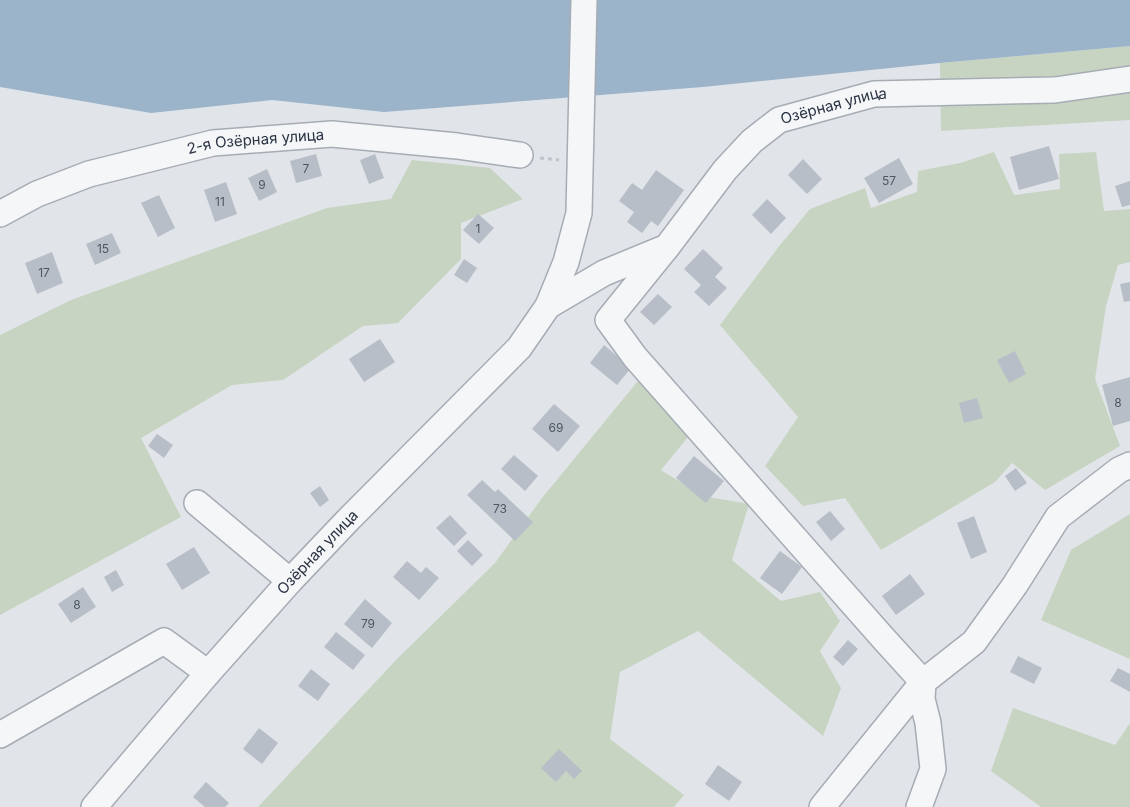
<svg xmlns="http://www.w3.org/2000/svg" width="1130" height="807" viewBox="0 0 1130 807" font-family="Inter,sans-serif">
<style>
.green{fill:#c7d4c2}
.water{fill:#9cb4ca}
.building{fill:#b8bec7}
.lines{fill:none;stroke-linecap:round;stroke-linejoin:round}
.minor-casing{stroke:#a6acb4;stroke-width:28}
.path{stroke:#bfc3c9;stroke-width:3;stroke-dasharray:4 4;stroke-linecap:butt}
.minor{stroke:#f4f6f8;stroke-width:25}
.labels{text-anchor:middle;stroke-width:4.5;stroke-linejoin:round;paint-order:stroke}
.number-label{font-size:12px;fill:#4d5663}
.street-label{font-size:15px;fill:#293342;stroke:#f1f4f7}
</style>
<rect width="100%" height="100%" fill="#e1e5ea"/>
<g class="green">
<polygon points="1130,46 1130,120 941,131 940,63"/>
<polygon points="994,152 1014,195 1060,189 1059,154 1096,152 1104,211 1130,209 1130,262 1118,265 1106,306 1095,379 1120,446 1045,490 1012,463 995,482 881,550 845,498 803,506 765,466 798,417 720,325 780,245 810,209 865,188 871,208 917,192 918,171 960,163"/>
<polygon points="412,160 490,168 523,199 461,223 461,259 398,323 363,326 283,380 232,385 141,438 181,517 0,615 0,335 71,300 327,208 391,199"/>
<polygon points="642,376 693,431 661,470 703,496 749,504 732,560 781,601 820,592 840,621 820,651 841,688 823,736 698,631 620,672 610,739 684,795 674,807 258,807 397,659 495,563 542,498"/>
<polygon points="1130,514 1130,659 1041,620 1071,550"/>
<polygon points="1013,708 1115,745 1130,723 1130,807 1041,807 991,771"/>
</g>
<polygon class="water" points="0,0 1130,0 1130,46 940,63 703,87 384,112 272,100 151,113 0,87"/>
<g class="building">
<polygon points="1049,146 1059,179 1019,190 1010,157"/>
<polygon points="316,154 322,176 296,183 290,161"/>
<polygon points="375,154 384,178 369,184 360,160"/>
<polygon points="899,158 913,184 879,203 864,178"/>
<polygon points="803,159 822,179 807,194 788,175"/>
<polygon points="267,169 277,192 259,201 248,178"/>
<polygon points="656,170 684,190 658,226 651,221 642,233 627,222 634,212 619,201 632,183 642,190"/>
<polygon points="1130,181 1130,205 1122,207 1115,186"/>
<polygon points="226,182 237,214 215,222 204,190"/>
<polygon points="159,195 175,228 158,237 141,203"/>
<polygon points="767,199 786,218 771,234 752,215"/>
<polygon points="478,214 494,228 479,244 463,230"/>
<polygon points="112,233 121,253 95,265 86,244"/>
<polygon points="703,249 723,268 715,277 727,288 709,306 694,292 701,285 684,269"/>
<polygon points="52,252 63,283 37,294 25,263"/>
<polygon points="464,259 477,268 467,283 454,275"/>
<polygon points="1130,282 1130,301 1124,302 1120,284"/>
<polygon points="658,294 672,307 654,325 640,312"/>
<polygon points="380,339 395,362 364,382 349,359"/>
<polygon points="604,345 631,368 617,385 590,363"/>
<polygon points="1015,351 1026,374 1009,383 997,360"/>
<polygon points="1130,377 1130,421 1113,426 1102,385"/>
<polygon points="977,398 983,418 964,423 959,403"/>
<polygon points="554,404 580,426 558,452 532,429"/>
<polygon points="157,434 173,445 164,458 148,446"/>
<polygon points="514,455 538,476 525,491 501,469"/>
<polygon points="694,456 724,481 706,503 676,478"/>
<polygon points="1016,468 1027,483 1015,491 1005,476"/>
<polygon points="482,480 495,492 498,489 533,522 515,541 467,495"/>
<polygon points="320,486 329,500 320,507 310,493"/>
<polygon points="830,511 845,529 831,541 816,522"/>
<polygon points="450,515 467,533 454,546 436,528"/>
<polygon points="974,516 987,552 971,559 957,523"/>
<polygon points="468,540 483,555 472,566 457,551"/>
<polygon points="194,547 210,573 182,590 166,564"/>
<polygon points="780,551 802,567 782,594 760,578"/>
<polygon points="407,561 421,573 426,567 439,578 419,600 393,577"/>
<polygon points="116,570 124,585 112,592 104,577"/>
<polygon points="910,574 925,594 896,615 882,596"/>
<polygon points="83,587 96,607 71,623 58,604"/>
<polygon points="365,599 392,623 372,648 344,624"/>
<polygon points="336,632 365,655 353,670 324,647"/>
<polygon points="848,640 858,649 843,666 833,657"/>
<polygon points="1018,656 1042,668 1034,684 1010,672"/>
<polygon points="1118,668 1130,674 1130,692 1110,681"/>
<polygon points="311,669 330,684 318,701 298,686"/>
<polygon points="259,728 278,743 262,764 243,749"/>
<polygon points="559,749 582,771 574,779 566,771 556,782 541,768"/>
<polygon points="718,765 742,782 729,801 705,784"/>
<polygon points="206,782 229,803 225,807 205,807 193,797"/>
</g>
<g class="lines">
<g class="minor-casing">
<g id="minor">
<path id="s1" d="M 0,214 L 37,194 L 89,174 L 213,143 L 332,134 L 457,146 L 520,155"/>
<polyline points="667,247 608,320 635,357 883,638 923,682 922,699 928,723 933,769 919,807"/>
<path id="s2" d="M 548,306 L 604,273 L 667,247 L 725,170 L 752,141 L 779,120 L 874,94 L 1055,90 L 1130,79"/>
<polyline points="197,503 290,581"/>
<polyline points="0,735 164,641 208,673"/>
<path id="s3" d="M 94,807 L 208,673 L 290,581 L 348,520 L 519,348 L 548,306 L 566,262 L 579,213 L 584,0"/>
<polyline points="822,807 923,682 974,642 1015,585 1058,517 1119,470 1130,465"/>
</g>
</g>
<polyline class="path" points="540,158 559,160"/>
<use href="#minor" class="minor"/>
</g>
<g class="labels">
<g class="number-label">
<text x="306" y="173">7</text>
<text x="889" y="185">57</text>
<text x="262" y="189">9</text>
<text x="220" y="206">11</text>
<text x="478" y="233">1</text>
<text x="103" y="253">15</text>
<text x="44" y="277">17</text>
<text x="1118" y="407">8</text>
<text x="556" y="432">69</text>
<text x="500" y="513">73</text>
<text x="77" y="609">8</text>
<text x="368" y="628">79</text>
</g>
<g class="street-label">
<text dy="5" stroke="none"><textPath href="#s2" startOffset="360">Озёрная улица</textPath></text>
<text dy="5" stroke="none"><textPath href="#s1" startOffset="268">2-я Озёрная улица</textPath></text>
<text dy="5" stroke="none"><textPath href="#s3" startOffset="339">Озёрная улица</textPath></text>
</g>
</g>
</svg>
